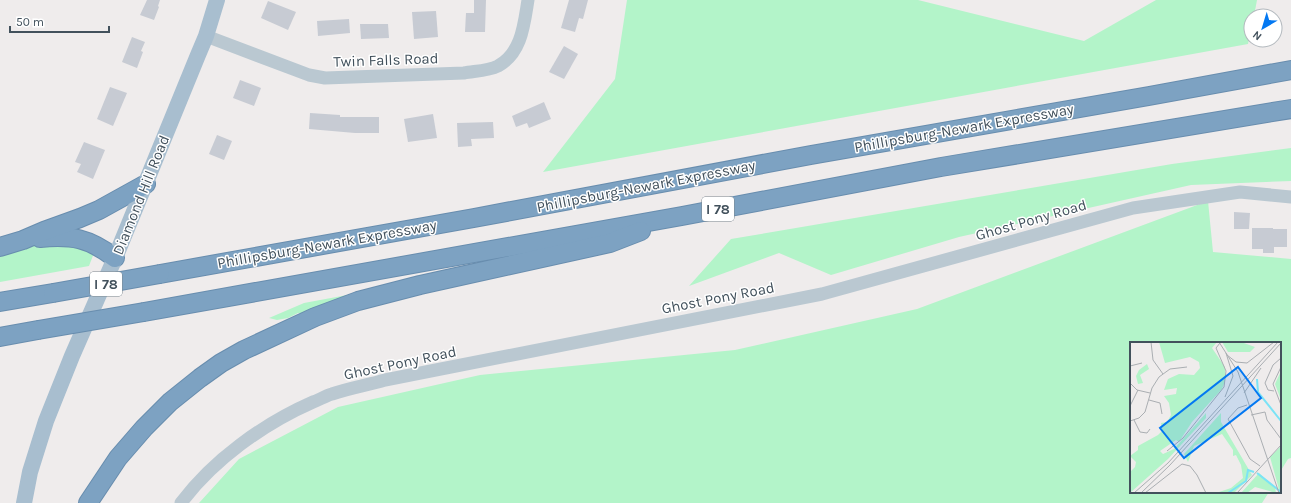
<svg xmlns="http://www.w3.org/2000/svg" width="1291" height="503" viewBox="0 0 1291 503" font-family="Karla,sans-serif">
<style>
.green{fill:#b3f4c9}
.building{fill:#c7cbd3}
.lines{fill:none;stroke-linecap:round;stroke-linejoin:round}
.highway-casing{stroke:#688dae;stroke-width:20}
.minor{stroke:#bac8d1;stroke-width:13}
.major{stroke:#a8becf;stroke-width:16}
.highway{stroke:#7da2c2;stroke-width:18}
.highway-bridge-casing{stroke:#688dae;stroke-width:20;stroke-linecap:butt}
.highway-bridge{stroke:#7da2c2;stroke-width:18}
.labels{text-anchor:middle;stroke-width:3;stroke-linejoin:round;paint-order:stroke}
.shield{fill:#fff;stroke:#7b858d;stroke-width:1}
.shield-label{font-size:14px;font-weight:bold;fill:#42515c}
.street-label{font-size:15px;fill:#42515c;stroke:#fff}
.inset-river{fill:none;stroke:#7be3f6;stroke-width:2}
.inset-road{fill:none;stroke:#aaaeb2;stroke-width:1}
.view{fill:#0378f2;fill-opacity:0.15;stroke:#0378f2;stroke-width:2}
.inset-edge{fill:none;stroke:#42515c;stroke-width:2}
</style>
<rect width="100%" height="100%" fill="#efecec"/>
<g class="green">
<polygon points="627,0 918,0 1084,41 1156,0 1257,0 1254,16 1251,16 1251,28 1248,44 543,172 615,79"/>
<polygon points="1291,148 1291,181 1191,185 959,237 831,275 779,253 689,286 731,239 1172,164"/>
<polygon points="1208,201 1213,252 1291,259 1291,458 1288,459 1280,472 1280,343 1131,343 1131,492 1269,492 1262,503 199,503 239,459 338,407 480,375 735,350 917,309"/>
<polygon points="48,242 68,243 94,253 89,266 0,282 0,256 22,247"/>
<polygon points="358,293 307,314 298,313 288,318 277,320 269,318 304,303"/>
</g>
<g class="building">
<polygon points="147,0 160,0 158,6 159,7 154,20 140,15"/>
<polygon points="474,0 486,0 485,32 465,32 466,13 474,13"/>
<polygon points="569,0 588,0 583,19 579,18 575,32 561,28"/>
<polygon points="268,1 296,12 288,30 261,18"/>
<polygon points="436,11 438,37 414,39 412,12"/>
<polygon points="349,19 350,33 318,36 317,21"/>
<polygon points="360,24 388,24 389,38 361,39"/>
<polygon points="132,37 145,42 141,51 143,52 137,68 122,62"/>
<polygon points="564,46 578,54 564,79 549,72"/>
<polygon points="240,80 261,88 254,106 233,98"/>
<polygon points="110,87 127,93 113,126 97,119"/>
<polygon points="544,102 551,119 529,128 527,123 516,127 512,116"/>
<polygon points="310,113 340,115 340,117 379,117 379,133 355,133 309,129"/>
<polygon points="433,114 437,138 408,142 404,119"/>
<polygon points="493,122 494,138 471,139 472,146 458,147 457,123"/>
<polygon points="217,135 232,141 224,160 209,154"/>
<polygon points="84,142 105,150 93,179 77,172 81,164 75,162"/>
<polygon points="1234,212 1250,213 1249,229 1234,229"/>
<polygon points="1252,228 1273,228 1273,229 1287,229 1287,247 1274,247 1274,253 1263,253 1263,249 1252,249"/>
</g>
<g class="lines">
<g class="highway-casing">
<g id="highway">
<path d="M 40,238 C 72,235 89,238 115,258"/>
<polyline points="0,247 23,240 44,231 80,218 99,210 146,184"/>
<polyline points="160,274 474,218 811,155 1149,96 1291,70"/>
<polyline points="0,302 53,293"/>
<polyline points="144,312 682,216 941,167 1291,109"/>
<polyline points="0,337 38,330"/>
<polyline points="88,503 118,458 144,428 170,402 200,378 221,363 244,350 315,317 358,301 420,285 610,243 641,231"/>
</g>
</g>
<g class="minor">
<path d="M 206,36 L 309,75 L 325,78 L 464,73 C 475,71 488,71 498,66 C 522,53 524,24 528,0"/>
<path d="M 181,503 C 213,460 263,424 313,402 C 319,400 325,396 332,394 C 349,388 368,385 385,380 L 822,294 L 1133,208 L 1240,192 L 1291,197"/>
</g>
<polyline class="major" points="24,503 30,472 46,421 72,356 115,258 198,55 206,36 217,0"/>
<use href="#highway" class="highway"/>
<g class="highway-bridge-casing">
<g id="highway-bridge">
<polyline points="53,293 160,274"/>
<polyline points="38,330 144,312"/>
</g>
</g>
<use href="#highway-bridge" class="highway-bridge"/>
</g>
<g class="labels">
<g class="shield">
<rect x="702" y="197" width="32" height="24" rx="3"/>
<rect x="90" y="272" width="32" height="24" rx="3"/>
</g>
<g class="shield-label">
<text x="718" y="214">I 78</text>
<text x="106" y="289">I 78</text>
</g>
<g class="street-label">
<text transform="translate(386 60) rotate(-2)" y="5">Twin Falls Road</text>
<text transform="translate(964 128) rotate(-10)" y="5">Phillipsburg-Newark Expressway</text>
<text transform="translate(646 186) rotate(-11)" y="5">Phillipsburg-Newark Expressway</text>
<text transform="translate(141 195) rotate(-68)" y="5">Diamond Hill Road</text>
<text transform="translate(1031 220) rotate(-16)" y="5">Ghost Pony Road</text>
<text transform="translate(327 244) rotate(-10)" y="5">Phillipsburg-Newark Expressway</text>
<text transform="translate(718 298) rotate(-11)" y="5">Ghost Pony Road</text>
<text transform="translate(400 363) rotate(-12)" y="5">Ghost Pony Road</text>
</g>
</g>
<g transform="translate(1130 342)">
<rect width="151" height="151" fill="#efecec"/>
<path d="M 29,0 L 87,0 L 82,6 L 95,25 L 95,39 L 92,47 L 62,80 L 49,100 L 46,98 L 30,109 L 33,112 L 44,107 L 76,71 L 76,76 L 38,117 L 0,151 L 0,130 L 5,125 L 6,120 L 0,114 L 8,108 L 8,104 L 28,93 L 32,89 L 31,81 L 37,80 L 41,73 L 39,61 L 34,54 L 46,52 L 47,46 L 34,48 L 38,37 L 49,32 L 64,33 L 70,26 L 69,20 L 60,15 L 35,21 ZM 92,0 L 111,0 L 125,5 L 120,10 L 98,10 ZM 17,22 L 19,27 L 10,33 L 13,41 L 8,42 L 6,34 L 9,28 ZM 151,29 L 151,58 L 145,42 ZM 91,71 L 91,80 L 122,133 L 104,151 L 86,151 L 101,146 L 113,136 L 111,123 L 106,113 L 103,114 L 103,108 L 92,92 L 64,104 L 58,120 L 54,112 ZM 151,104 L 151,151 L 150,151 L 140,115 ZM 129,131 L 145,145 L 146,151 L 125,145 L 117,151 L 111,151 Z" fill="#b3f4c9"/>
<path class="inset-river" d="M 127,37 L 128,50 L 151,79M 127,131 L 151,150M 98,151 L 116,139 L 118,128 L 124,130"/>
<path class="inset-road" d="M 21,0 L 23,18 L 33,32M 89,0 L 108,30 L 149,151M 97,13 L 106,20 L 117,21 L 144,0M 0,24 L 12,21M 151,25 L 143,42 L 151,63M 0,41 L 7,48 L 20,51M 144,49 L 138,48 L 135,41 L 143,23 L 151,16M 114,51 L 131,26M 95,55 L 103,34 L 96,11M 19,58 L 30,61 L 32,72M 117,63 L 108,66 L 98,77 L 120,117 L 130,124M 0,64 L 8,48M 121,73 L 135,70 L 137,78 L 151,97M 4,78 L 10,90 L 17,91 L 20,87M 0,79 L 9,76 L 15,70 L 22,46 L 29,35 L 40,27 L 57,25M 37,109 L 53,96 L 94,45 L 96,29 L 86,6 L 90,1M 67,133 L 76,151M 4,151 L 38,121 L 148,0M 11,151 L 40,123 L 151,1M 15,151 L 52,122 L 60,124 L 67,133M 107,151 L 151,103"/>
<path class="view" d="M 108,25 L 131,56 L 54,116 L 30,86 Z"/>
<rect width="151" height="151" class="inset-edge"/>
</g>
<g transform="translate(1263 28) rotate(218)"><circle r="19" fill="#ffffff" stroke="#b3b9be"/>
<path d="M0-3L7 15L0 10L-7 15Z" fill="#0378f2"/>
<text y="-6" font-size="11" font-weight="bold" text-anchor="middle" fill="#42515c">N</text>
</g>
<path d="M10 26v6h99v-6" fill="none" stroke="#42515c" stroke-width="2"/>
<text x="16" y="26" font-size="12" fill="#42515c" stroke="#ffffff" stroke-width="3" paint-order="stroke">50 m</text>
</svg>
